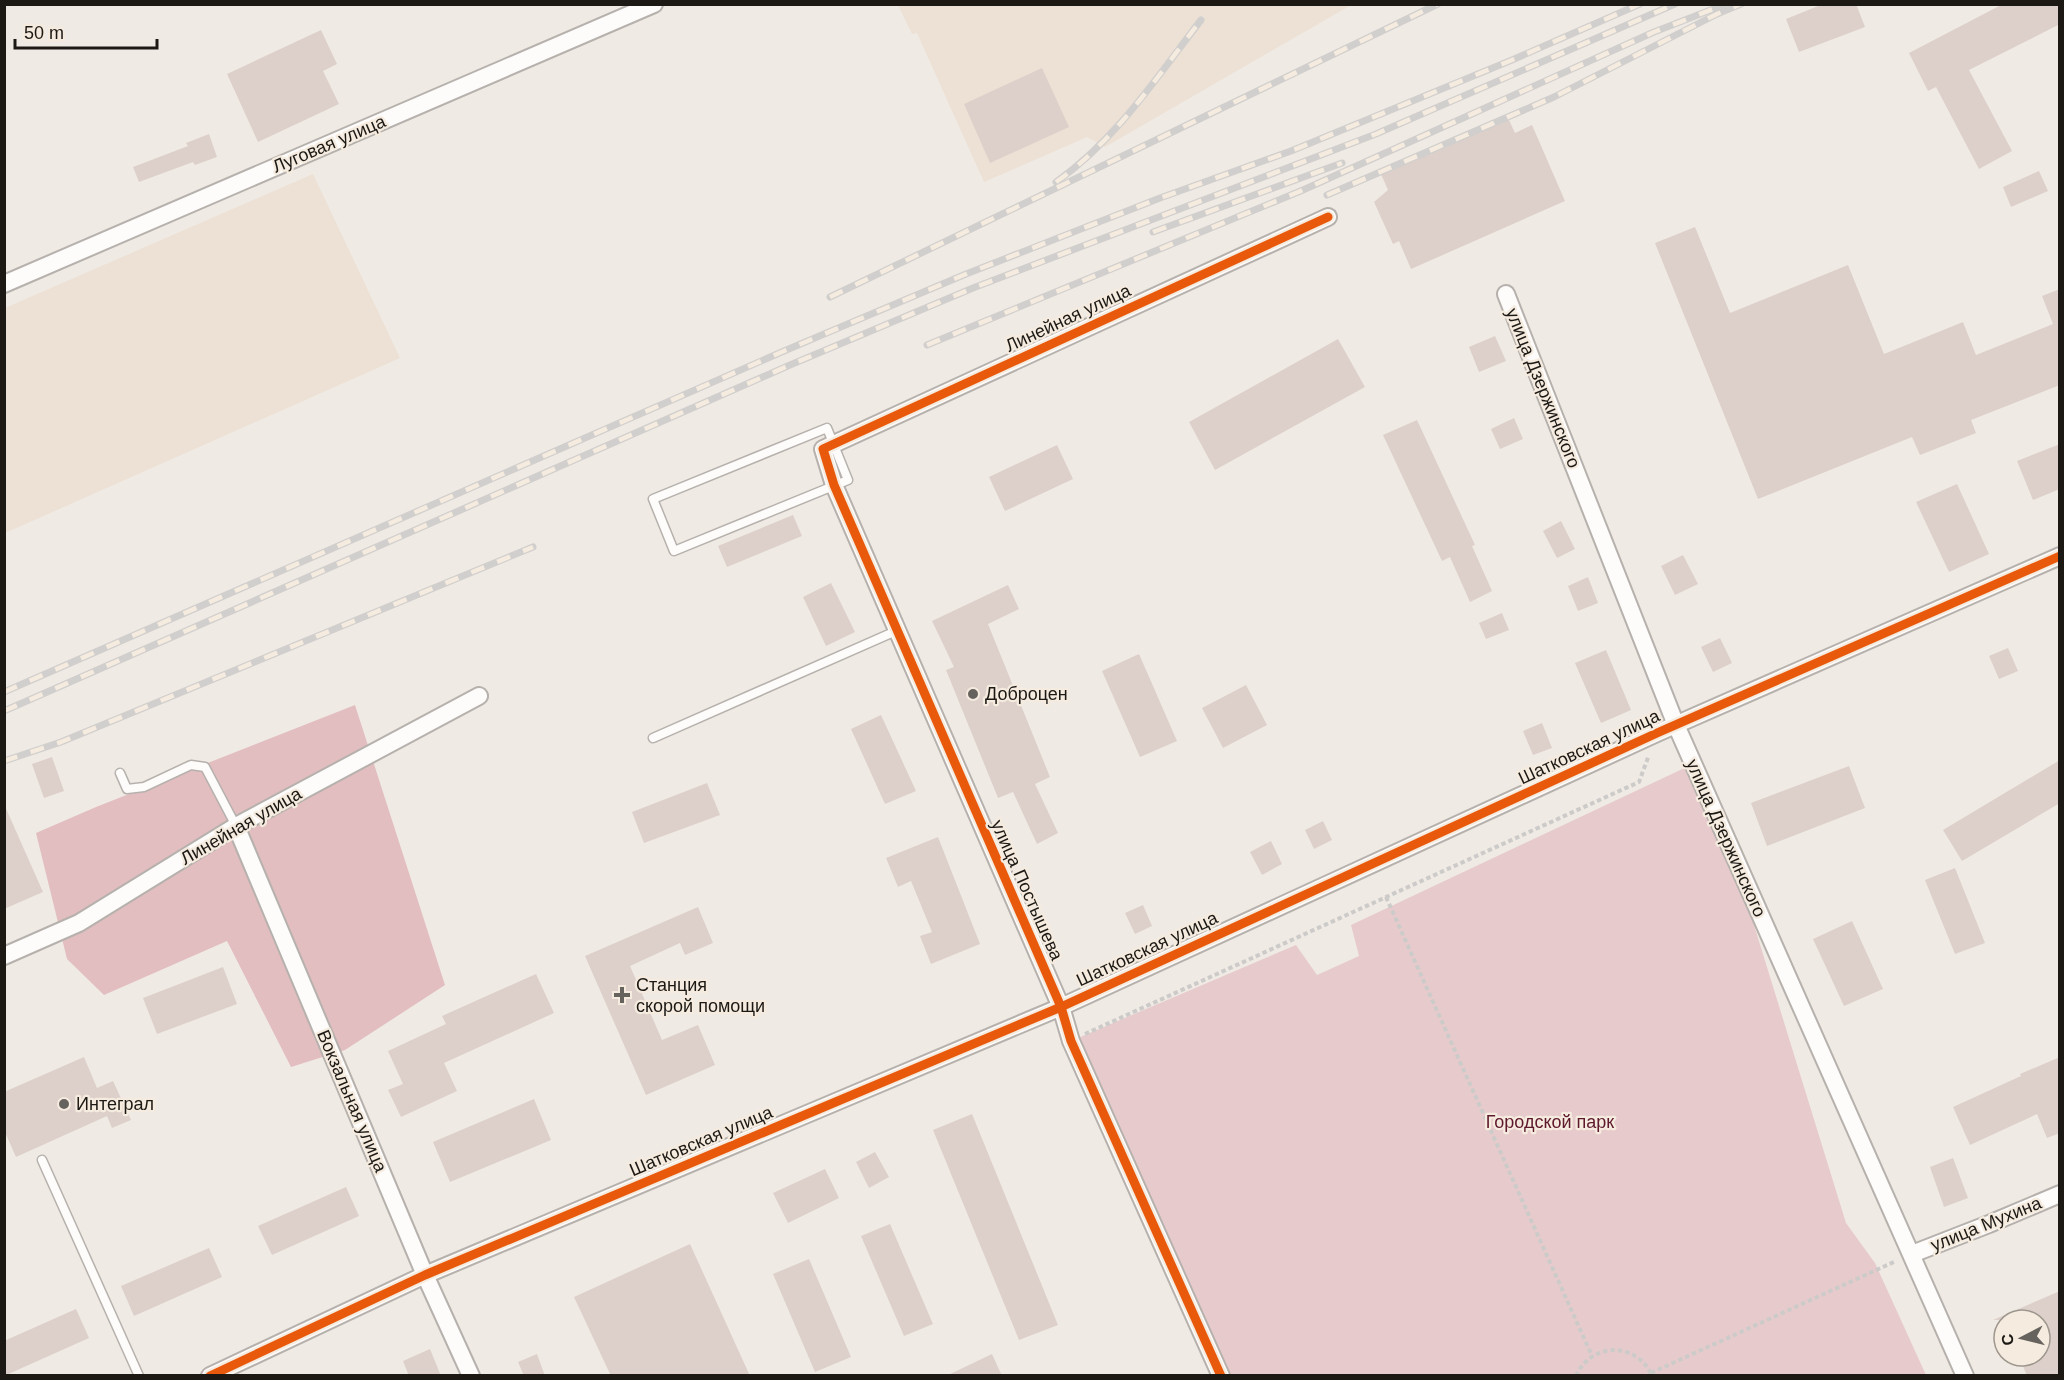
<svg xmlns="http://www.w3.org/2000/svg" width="2064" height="1380" viewBox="0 0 2064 1380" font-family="Helvetica,sans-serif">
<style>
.built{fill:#ece1d4}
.green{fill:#e7cbcc}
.forest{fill:#e2bec1}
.building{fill:#ddd0ca}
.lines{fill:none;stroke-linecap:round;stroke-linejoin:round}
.service-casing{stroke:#b6b1ac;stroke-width:11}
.minor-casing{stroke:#b6b1ac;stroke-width:20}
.path{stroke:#cdcbc9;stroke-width:4;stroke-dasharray:4.5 3;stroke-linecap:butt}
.service{stroke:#fdfcfb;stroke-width:8}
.minor{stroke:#fdfcfb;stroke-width:16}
.rail-casing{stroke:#d1cfcd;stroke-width:7}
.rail{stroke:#f5ebdf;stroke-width:4.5;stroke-dasharray:14;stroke-linecap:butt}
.cycleway-casing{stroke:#f5ebdf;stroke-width:13}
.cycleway{stroke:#e8590c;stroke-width:9}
.poi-dot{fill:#66625d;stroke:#f5ebdf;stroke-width:2}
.labels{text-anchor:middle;stroke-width:4.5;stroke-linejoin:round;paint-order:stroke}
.street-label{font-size:18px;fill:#1c1915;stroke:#f5ebdf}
.poi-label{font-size:18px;fill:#1c1915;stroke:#f5ebdf;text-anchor:start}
.park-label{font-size:18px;fill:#5f192c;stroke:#f5ebdf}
</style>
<rect width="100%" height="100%" fill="#f0eae4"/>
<g class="built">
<polygon points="898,5 1351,5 1105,147 1087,137 984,182 917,33 912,34"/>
<polygon points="313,174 400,358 5,533 5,308"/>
</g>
<polygon class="green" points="1693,764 1729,844 1846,1223 1875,1263 1926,1375 1221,1375 1071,1041 1296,945 1317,975 1359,956 1351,925"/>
<polygon class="forest" points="355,705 445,985 345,1050 291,1067 227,941 104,995 67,959 36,833 96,807"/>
<g class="building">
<polygon points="1823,4 1856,4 1865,27 1799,52 1786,19"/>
<polygon points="2003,4 2060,4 2060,24 1969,70 2012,151 1979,169 1936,87 1928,91 1909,53"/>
<polygon points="321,30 337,64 323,71 339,104 258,142 227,74"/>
<polygon points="1042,68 1069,127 990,163 964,104"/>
<polygon points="1508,118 1515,133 1532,125 1565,201 1411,269 1399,241 1393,244 1374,202 1388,190 1381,174"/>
<polygon points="209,134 217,157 195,165 193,162 139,182 133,167 188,146 186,143"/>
<polygon points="2039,171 2048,191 2011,207 2003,187"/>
<polygon points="1695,227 1730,313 1848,265 1884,354 1963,322 1976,355 2053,324 2042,296 2060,289 2060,385 1971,420 1976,433 1920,455 1912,437 1758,499 1655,243"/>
<polygon points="1495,336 1506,361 1479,372 1469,347"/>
<polygon points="1338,339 1365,387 1215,470 1189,422"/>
<polygon points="1514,418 1523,439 1500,449 1491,429"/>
<polygon points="1417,420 1475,545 1472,546 1492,591 1470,602 1450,557 1442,561 1383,435"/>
<polygon points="2060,444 2060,489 2033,500 2017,461"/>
<polygon points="1057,445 1073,479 1005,511 989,477"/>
<polygon points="1957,484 1989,554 1949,572 1916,502"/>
<polygon points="793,515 802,536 727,567 718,546"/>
<polygon points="1561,521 1575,549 1557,558 1543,531"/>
<polygon points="1683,555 1698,584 1675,595 1661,566"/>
<polygon points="1588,577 1598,603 1578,611 1568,586"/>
<polygon points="831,583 855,632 826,646 803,597"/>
<polygon points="1008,585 1019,609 988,624 1050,777 1035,784 1058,833 1037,844 1013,792 998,798 946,670 954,667 932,621"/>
<polygon points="1502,613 1509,630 1486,639 1479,623"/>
<polygon points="1720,638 1732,663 1713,672 1701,647"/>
<polygon points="2008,648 2018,671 1999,679 1989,656"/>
<polygon points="1606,650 1631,710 1601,723 1575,663"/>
<polygon points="1139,654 1177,741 1140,757 1102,671"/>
<polygon points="1246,685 1267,725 1223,748 1202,708"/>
<polygon points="881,715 916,791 885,804 851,729"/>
<polygon points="1542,723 1552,748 1533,755 1523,731"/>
<polygon points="52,757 64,791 44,798 32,764"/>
<polygon points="2060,760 2060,803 1962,861 1943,830"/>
<polygon points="1849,766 1865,808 1767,846 1751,803"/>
<polygon points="707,783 720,815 644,843 632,812"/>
<polygon points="4,804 43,892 4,909"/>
<polygon points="1323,821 1332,840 1314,849 1305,830"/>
<polygon points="938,837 980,944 931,964 920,936 932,932 911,881 898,887 886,858"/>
<polygon points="1271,841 1282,864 1262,875 1250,852"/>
<polygon points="1955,868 1985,943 1955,954 1925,880"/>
<polygon points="1143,905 1152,926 1135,934 1125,913"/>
<polygon points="698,907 713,943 685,955 680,943 630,966 662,1040 698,1025 715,1065 646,1095 585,956"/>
<polygon points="1852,921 1883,989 1844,1006 1813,939"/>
<polygon points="223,967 237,1004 157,1034 143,998"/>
<polygon points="536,974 554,1013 444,1063 457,1091 401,1117 388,1090 403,1084 388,1051 446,1024 442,1016"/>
<polygon points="84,1057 97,1088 113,1081 131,1120 112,1128 107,1116 16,1157 4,1130 4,1092"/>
<polygon points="2060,1057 2060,1133 2047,1138 2037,1114 1970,1145 1953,1107 2021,1076 2020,1074"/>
<polygon points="534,1099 551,1140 450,1182 433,1142"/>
<polygon points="972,1114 1058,1325 1019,1340 933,1130"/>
<polygon points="875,1152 889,1177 869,1188 856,1162"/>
<polygon points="1953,1158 1968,1198 1944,1207 1930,1167"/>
<polygon points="825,1169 839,1198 788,1223 773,1193"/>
<polygon points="346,1187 359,1216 272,1255 258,1226"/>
<polygon points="890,1224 933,1324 904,1336 861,1236"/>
<polygon points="690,1244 750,1376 611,1376 574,1297"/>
<polygon points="209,1248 222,1277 134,1316 121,1286"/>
<polygon points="809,1259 851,1357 815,1372 773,1274"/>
<polygon points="2060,1291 2060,1376 2027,1376 2019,1356 2040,1356 2040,1320 1993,1320"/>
<polygon points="76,1309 89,1338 4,1376 4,1341"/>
<polygon points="430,1349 441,1376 409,1376 403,1361"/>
<polygon points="537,1354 545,1376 524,1376 518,1362"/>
<polygon points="992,1354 1002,1376 946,1376"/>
</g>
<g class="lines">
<g class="service-casing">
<g id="service">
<polygon points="827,428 848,480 674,551 653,499"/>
<polyline points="653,738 896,631"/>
<polyline points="120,773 127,789 144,787 191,765 205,767 236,826"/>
<polyline points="42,1160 139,1376"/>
</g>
</g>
<g class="minor-casing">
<g id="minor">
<polyline points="4,284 654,4"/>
<polyline points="1506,294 1676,725 1965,1376"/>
<polyline points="236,826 425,1275 471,1376"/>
<polyline points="4,956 79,923 236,826 479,696"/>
<polyline points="1912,1254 1989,1224 2060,1194"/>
<polyline points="210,1376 425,1275 1061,1007 1657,733 2060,556"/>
<polyline points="1221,1376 1071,1041 1061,1007 834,485 823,449 1328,217"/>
</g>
</g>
<g class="path">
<polyline points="1386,897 1592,1356"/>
<polyline points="1085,1034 1639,782 1649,755"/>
<polyline points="1651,1373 1896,1261"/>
<path d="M 1576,1376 C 1591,1342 1637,1341 1652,1376"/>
</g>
<use href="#service" class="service"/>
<use href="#minor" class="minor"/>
<g class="rail-casing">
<g id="rail">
<path d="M 1056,182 C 1116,140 1157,77 1201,20"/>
<polyline points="1327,195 1554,97 1717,14 1741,4"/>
<polyline points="1153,232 1342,163"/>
<polyline points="830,297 1438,4"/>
<polyline points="927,345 1303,190 1654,32 1726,4"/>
<polyline points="4,692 784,351 966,274 1160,198 1291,151 1512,60 1640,4"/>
<polyline points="4,711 790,365 973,288 1376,134 1675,4"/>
<polyline points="4,761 61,742 533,547"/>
</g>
</g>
<use href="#rail" class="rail"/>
<g class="cycleway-casing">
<g id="cycleway">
<polyline points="210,1376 425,1275 1061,1007 1657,733 2060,556"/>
<polyline points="1221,1376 1071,1041 1061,1007 834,485 823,449 1328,217"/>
</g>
</g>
<use href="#cycleway" class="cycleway"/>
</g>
<g class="poi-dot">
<circle cx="973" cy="694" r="6"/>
<path d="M619 986h6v6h6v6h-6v6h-6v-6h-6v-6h6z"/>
<circle cx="64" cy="1104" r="6"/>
</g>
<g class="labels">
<g class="street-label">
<text transform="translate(329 144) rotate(-23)" y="6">Луговая улица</text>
<text transform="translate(1068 318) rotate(-25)" y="6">Линейная улица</text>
<text transform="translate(1543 388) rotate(68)" y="6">улица Дзержинского</text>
<text transform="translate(1589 747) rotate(-25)" y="6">Шатковская улица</text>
<text transform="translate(241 826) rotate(-30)" y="6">Линейная улица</text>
<text transform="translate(1726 838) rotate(66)" y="6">улица Дзержинского</text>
<text transform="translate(1027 890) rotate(66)" y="6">улица Постышева</text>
<text transform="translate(1147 949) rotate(-25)" y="6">Шатковская улица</text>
<text transform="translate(352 1101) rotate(67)" y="6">Вокзальная улица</text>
<text transform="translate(701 1141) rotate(-23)" y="6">Шатковская улица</text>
<text transform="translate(1986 1224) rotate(-22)" y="6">улица Мухина</text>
</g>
<g class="poi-label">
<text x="985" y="700">Доброцен</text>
<text x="636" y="991">Станция<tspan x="636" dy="21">скорой помощи</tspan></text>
<text x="76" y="1110">Интеграл</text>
</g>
<g class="park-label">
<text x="1550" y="1128">Городской парк</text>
</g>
</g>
<rect width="2064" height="1380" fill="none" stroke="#1c1915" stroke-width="12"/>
<g transform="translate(2022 1338) rotate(263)"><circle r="28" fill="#f5ebdf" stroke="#9e978e" stroke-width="1.5"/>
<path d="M0-4.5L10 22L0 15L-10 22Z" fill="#66625d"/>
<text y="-9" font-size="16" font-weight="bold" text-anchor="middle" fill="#1c1915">С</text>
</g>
<path d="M15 39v9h142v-9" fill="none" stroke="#1c1915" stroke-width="3"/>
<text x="24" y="39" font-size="18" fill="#1c1915" stroke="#f5ebdf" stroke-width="4.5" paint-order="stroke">50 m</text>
</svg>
